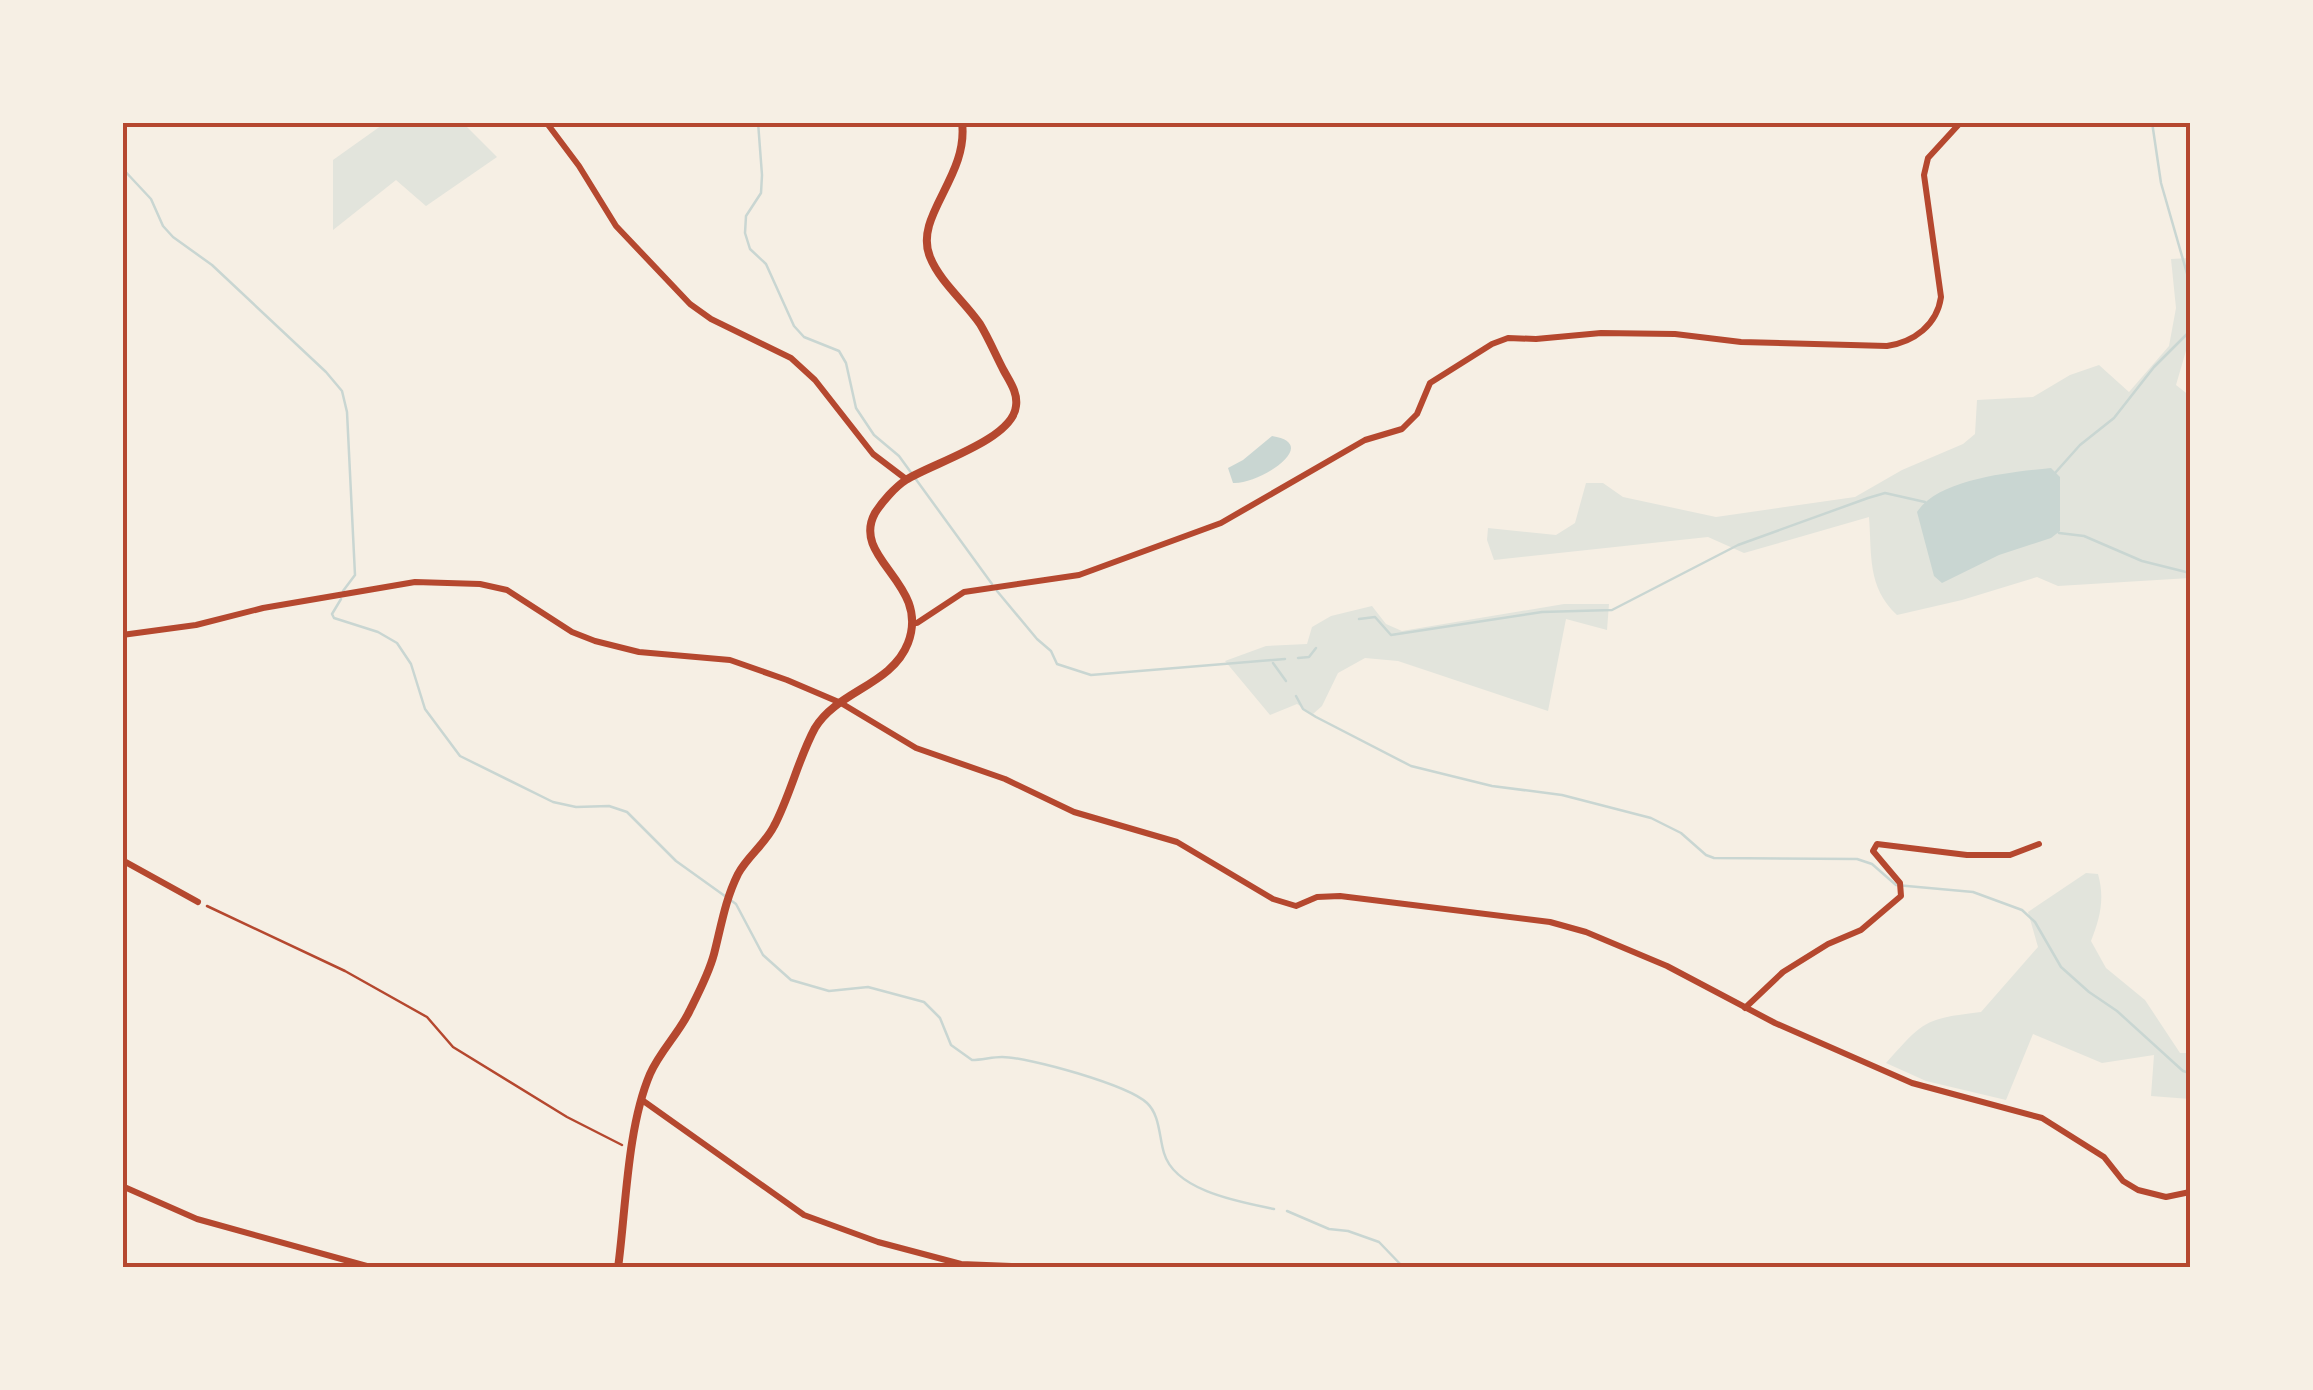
<svg xmlns="http://www.w3.org/2000/svg" width="2313" height="1390" viewBox="0 0 2313 1390" font-family="'Playfair Display',serif">
<style>
.green{fill:#e2e4dc}
.water{fill:#c9d6d2}
.lines{fill:none;stroke-linecap:round;stroke-linejoin:round}
.stream{stroke:#c9d6d2;stroke-width:2.5}
.path{stroke:#b5482f;stroke-width:2.5}
.minor{stroke:#b5482f;stroke-width:6}
.tertiary{stroke:#b5482f;stroke-width:8}
.neatline{fill:none;stroke:#b5482f;stroke-width:4}
</style>
<rect width="100%" height="100%" fill="#f6efe4"/>
<g class="green">
<polygon points="385,123 463,123 497,157 426,206 396,180 333,230 333,160"/>
<path d="M 2190,258 L 2190,337 L 2176,385 L 2190,396 L 2190,578 L 2058,586 L 2037,577 L 1962,600 L 1897,615 C 1867,587 1872,555 1869,517 L 1744,553 L 1708,537 L 1494,560 L 1487,540 L 1488,528 L 1556,535 L 1575,523 L 1586,483 L 1603,483 L 1623,497 L 1716,517 L 1855,497 L 1902,470 L 1963,444 L 1975,434 L 1977,400 L 2033,397 L 2070,375 L 2099,365 L 2129,392 L 2169,346 L 2176,308 L 2171,259 Z"/>
<polygon points="1564,604 1609,604 1607,630 1566,619 1548,711 1398,661 1365,658 1338,673 1322,706 1313,714 1297,704 1270,715 1225,661 1266,646 1307,644 1312,627 1331,616 1372,606 1386,624 1402,631"/>
<path d="M 2086,873 L 2098,874 C 2105,899 2100,918 2091,941 L 2106,968 L 2145,1000 L 2180,1053 L 2190,1053 L 2190,1099 L 2151,1096 L 2154,1055 L 2102,1063 L 2033,1034 L 2006,1100 L 1926,1081 L 1886,1063 C 1924,1021 1923,1019 1981,1012 L 2038,947 L 2028,912 Z"/>
</g>
<g class="water">
<path d="M 1272,436 C 1323,444 1258,485 1233,483 L 1228,468 L 1243,460 Z"/>
<path d="M 2051,468 L 2060,477 L 2060,531 L 2051,538 L 1999,555 L 1942,583 L 1934,576 L 1917,512 C 1939,478 2015,472 2051,468 Z"/>
</g>
<g class="lines">
<g class="stream">
<polyline points="758,122 762,175 761,193 746,216 745,233 750,249 766,264 794,326 804,337 839,351 846,363 856,408 874,435 899,456 992,584"/>
<polyline points="2152,122 2161,183 2190,284"/>
<polyline points="122,168 151,199 163,226 173,237 212,265 326,372 342,391 347,412 355,575 343,591"/>
<polyline points="2055,473 2080,445 2114,418 2154,367 2190,331"/>
<polyline points="2059,533 2084,536 2142,561 2190,573"/>
<polyline points="997,591 1037,639 1051,651 1057,664 1091,675 1285,659"/>
<path d="M 341,599 L 332,614 L 334,618 L 378,632 L 397,643 L 411,664 L 425,709 L 460,756 L 553,802 L 576,807 L 609,806 L 627,812 L 676,861 L 736,904 L 763,955 L 791,980 L 829,991 L 868,987 L 924,1002 L 940,1018 L 951,1045 L 972,1060 C 982,1060 992,1057 1002,1057 C 1029,1057 1128,1085 1147,1103 C 1160,1115 1159,1137 1164,1153 C 1175,1191 1240,1202 1274,1209"/>
<polyline points="1359,619 1375,617 1391,635 1542,612 1612,610 1738,545 1868,498 1885,493 1925,502"/>
<polyline points="1298,658 1309,657 1316,648"/>
<polyline points="1273,663 1286,681"/>
<polyline points="1296,696 1303,709 1316,717 1411,766 1492,786 1562,795 1651,818 1681,833 1706,855 1714,858 1857,859 1872,864 1896,885 1973,892 2022,910 2035,922 2061,967 2089,992 2117,1011 2183,1071 2190,1073"/>
<polyline points="1287,1211 1329,1229 1348,1231 1379,1242 1404,1268"/>
</g>
<polyline class="path" points="207,906 345,971 427,1017 453,1047 567,1117 622,1145"/>
<g class="minor">
<polyline points="546,122 579,166 616,226 690,304 711,319 791,358 815,380 873,454 906,479"/>
<path d="M 912,623 L 917,623 L 964,592 L 1079,575 L 1221,523 L 1365,440 L 1402,429 L 1417,414 L 1430,383 L 1492,344 L 1508,338 L 1536,339 L 1601,333 L 1675,334 L 1741,342 L 1887,346 C 1914,342 1937,325 1941,297 L 1924,175 L 1928,158 L 1961,122"/>
<polyline points="122,635 196,625 263,608 415,582 480,584 507,590 572,632 595,641 639,652 730,660 787,680 841,703 916,748 1005,779 1074,812 1177,842 1273,899 1296,906 1317,897 1340,896 1550,922 1586,932 1667,966 1775,1023 1912,1083 2042,1118 2104,1157 2123,1181 2138,1190 2166,1197 2190,1192"/>
<polyline points="122,860 198,902"/>
<polyline points="1745,1008 1783,972 1828,944 1861,930 1901,896 1900,883 1873,851 1877,844 1967,855 2010,855 2039,844"/>
<polyline points="642,1100 804,1215 878,1242 961,1264 1061,1268"/>
<polyline points="122,1186 197,1219 374,1268"/>
</g>
<path class="tertiary" d="M 618,1268 C 626,1209 627,1128 650,1074 C 660,1051 680,1032 690,1010 C 699,992 709,973 714,954 C 721,927 725,900 738,874 C 747,857 765,844 774,826 C 790,796 799,757 815,728 C 837,691 892,685 908,643 C 931,583 850,559 875,513 C 882,502 895,487 906,480 C 930,464 1013,440 1016,406 C 1018,393 1010,382 1004,371 C 996,356 989,339 980,324 C 965,302 940,282 930,257 C 913,216 969,177 962,122"/>
</g>
<rect width="2313" height="1390" fill="none" stroke="#f6efe4" stroke-width="250"/>
<rect x="125" y="125" width="2063" height="1140" class="neatline"/>
</svg>
